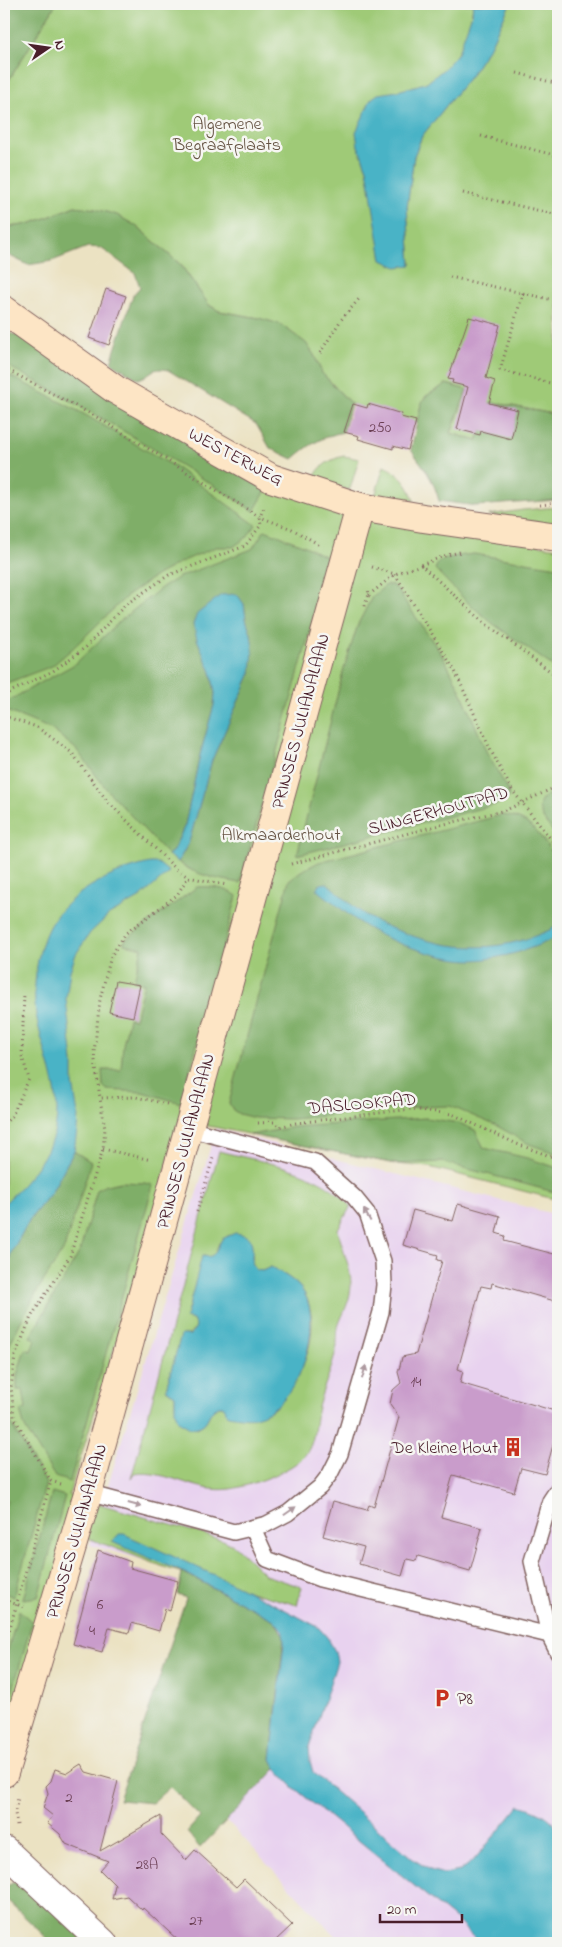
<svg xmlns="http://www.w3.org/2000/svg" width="562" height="1947" viewBox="0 0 562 1947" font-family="'Indie Flower',sans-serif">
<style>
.built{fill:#e8d2ef}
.green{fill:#9fca77;stroke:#747451;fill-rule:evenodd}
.forest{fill:#7fae68;stroke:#64664a}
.water{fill:#49b3c6;stroke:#4a6978}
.building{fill:#c99ccb}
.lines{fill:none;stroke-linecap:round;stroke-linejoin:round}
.lane-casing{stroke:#826360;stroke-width:18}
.street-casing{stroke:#826360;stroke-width:30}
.secondary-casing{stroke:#826360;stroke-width:30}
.path{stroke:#826360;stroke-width:3;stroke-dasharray:1 4;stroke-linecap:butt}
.lane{stroke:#fff;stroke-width:15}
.street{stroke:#fff;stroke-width:28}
.secondary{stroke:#fde5c5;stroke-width:28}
.oneway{fill:#ae9aa0}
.labels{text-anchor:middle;stroke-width:5;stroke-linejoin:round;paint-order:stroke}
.number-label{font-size:15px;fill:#6a3e53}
.park-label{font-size:18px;fill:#645242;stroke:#f6f6f2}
.street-label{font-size:18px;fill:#4a1f2b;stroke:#f6f6f2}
.poi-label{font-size:18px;fill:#4a1f2b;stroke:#f6f6f2;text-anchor:end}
</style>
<rect width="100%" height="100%" fill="#f6f6f2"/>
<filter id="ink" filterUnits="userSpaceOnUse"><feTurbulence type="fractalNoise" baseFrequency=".02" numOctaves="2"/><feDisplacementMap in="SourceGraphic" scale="10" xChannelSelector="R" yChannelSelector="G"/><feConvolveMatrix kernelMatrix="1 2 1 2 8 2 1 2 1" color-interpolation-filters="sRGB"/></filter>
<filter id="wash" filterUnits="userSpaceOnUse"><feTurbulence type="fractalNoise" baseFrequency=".0096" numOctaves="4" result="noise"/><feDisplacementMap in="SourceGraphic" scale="20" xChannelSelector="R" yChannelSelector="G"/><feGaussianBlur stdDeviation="1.12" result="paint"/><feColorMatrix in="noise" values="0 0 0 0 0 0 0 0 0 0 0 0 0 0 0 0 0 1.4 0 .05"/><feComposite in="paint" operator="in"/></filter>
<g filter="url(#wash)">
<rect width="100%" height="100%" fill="#ebe2c2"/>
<polygon class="built" points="216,1129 558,1215 558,1943 342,1943 188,1779 237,1586 90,1545"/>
<g class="green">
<path d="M 56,4 L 473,4 C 470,34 456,67 428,82 C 413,89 395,92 379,94 L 358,146 L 367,169 L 373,196 L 411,264 L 407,207 L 414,156 L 422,136 L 470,76 L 490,46 L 510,4 L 558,4 L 558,415 L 491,402 L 477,441 L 451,433 L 467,390 L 446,384 L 421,404 L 418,424 L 351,404 L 322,373 L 314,355 L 259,318 L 219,311 L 209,305 L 181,265 L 136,226 L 75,206 C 54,214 27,229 4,226 L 4,88 Z"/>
<polygon points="4,360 360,518 558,548 558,1200 429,1167 395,1164 179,1120 139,1268 69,1495 223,1540 235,1546 265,1575 302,1587 297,1605 169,1569 67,1530 4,1764"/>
<path d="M 344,456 L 359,459 L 350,489 L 348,490 L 314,479 C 318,466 331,459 344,456 Z"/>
<path d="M 384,466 C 399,472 410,486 414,501 L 375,496 Z"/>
<polygon points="558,507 558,525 489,515 523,510"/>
<path d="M 219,1151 C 265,1163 318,1168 351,1206 L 338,1229 C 341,1247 351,1267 351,1284 C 351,1299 344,1311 339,1324 C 336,1333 338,1342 336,1350 C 332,1371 321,1391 317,1412 C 314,1427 315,1443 305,1455 C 293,1471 250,1486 230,1489 C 196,1494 168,1469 134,1474 L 131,1479 ZM 229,1235 L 253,1256 L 251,1261 L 256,1270 L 262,1271 L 271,1267 C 285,1275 301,1283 307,1299 C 320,1331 305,1370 285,1396 C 280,1402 274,1411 265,1413 C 256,1415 237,1411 227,1411 L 223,1406 L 218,1406 C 206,1413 211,1423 196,1428 L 175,1406 L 175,1395 L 166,1389 L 182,1335 L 189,1335 L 196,1327 L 193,1320 L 186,1317 L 203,1256 L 210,1257 L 215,1254 L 219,1243 Z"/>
</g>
<g class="forest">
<polygon points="4,4 56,4 4,88"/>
<path d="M 75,206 L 96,209 L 117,215 L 136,226 L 181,265 L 209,305 L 219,311 L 259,318 L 280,324 L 306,343 L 314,355 L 322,373 L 351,404 L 343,432 C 322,437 310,444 293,459 L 270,448 L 256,424 L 168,370 C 150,366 151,376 138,379 L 111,362 L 133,295 L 140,287 L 135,273 L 101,248 L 88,247 L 52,261 L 28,265 L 4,253 L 4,226 C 27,229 54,214 75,206 Z"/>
<path d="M 6,333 L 18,335 L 267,489 L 254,511 C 172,459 90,410 4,364 L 4,335 Z"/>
<polygon points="4,373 82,413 175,467 256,525 246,538 233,547 216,547 181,562 157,575 128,595 73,648 52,666 4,684"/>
<path d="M 446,384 L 467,390 L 451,433 L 477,441 L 491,402 L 558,415 L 558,500 L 476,506 L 439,501 C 434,480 424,467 411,450 L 421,404 L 426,396 Z"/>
<path d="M 265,530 L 305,546 L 330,559 L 240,883 C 218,879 196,876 178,862 L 189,842 L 212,760 L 251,673 L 251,634 L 246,619 L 244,604 L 197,639 L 211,672 L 215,693 L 214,705 L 200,755 L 185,825 L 173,851 L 168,855 L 108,791 L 76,749 L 51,729 L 4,710 L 4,703 L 75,664 L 120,621 L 161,588 L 179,577 L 252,549 Z"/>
<polygon points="474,554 558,567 558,670 492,623 466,601 435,569 439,561 457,556"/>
<polygon points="386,585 392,585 396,588 444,658 460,689 487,753 508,790 509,797 498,804 297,855 343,672 358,624 372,597"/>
<path d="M 558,790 L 558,838 C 543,819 525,802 558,790 Z"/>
<path d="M 502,815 C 533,818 540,837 558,860 L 558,1154 L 529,1144 L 497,1126 L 450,1106 L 417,1107 L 292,1119 L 255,1118 L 239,1114 L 233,1110 L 229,1103 L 289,880 L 301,871 L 319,862 Z"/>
<path d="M 197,887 C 209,886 228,888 237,896 L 181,1103 L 142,1092 L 107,1090 L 103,1086 L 102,1070 L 121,1070 L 123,1045 L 129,1018 L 135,1019 L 144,983 L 134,980 L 142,948 L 124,944 L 125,940 Z"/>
<polygon points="426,1118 459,1123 475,1130 484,1148 527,1158 558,1168 558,1193 442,1162 396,1164 250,1135 295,1127"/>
<polygon points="74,1151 91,1162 64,1249 36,1293 21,1321 10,1344 6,1359 5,1376 8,1418 46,1483 14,1597 4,1593 4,1505 5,1506 7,1500 4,1499 4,1282 11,1253 30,1219 51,1193"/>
<polygon points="121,1182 145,1183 153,1185 70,1482 55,1477 25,1428 20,1411 26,1409 23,1390 17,1390 17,1375 25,1349 31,1351 35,1339 30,1337 80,1251 97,1190 106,1185"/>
<polygon points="52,1492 65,1496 38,1597 23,1599"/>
<polygon points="182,1572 274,1620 284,1636 271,1759 276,1769 200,1848 187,1832 200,1817 170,1787 152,1803 119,1800 186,1598 178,1595"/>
<polygon points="19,1610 32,1622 4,1721 4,1664"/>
<polygon points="15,1882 26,1886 87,1943 52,1943 4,1897 4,1887"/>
</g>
<g class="water">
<polygon points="473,4 510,4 490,46 470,76 422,136 414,156 407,207 411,265 397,267 382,260 367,169 358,146 356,132 371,99 378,94 398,91 428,82 445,68 458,53 472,14"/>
<polygon points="237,594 244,604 246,619 251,634 253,650 251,673 212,760 189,842 178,862 168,855 173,851 185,825 200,755 214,705 215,693 211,672 197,639 193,624 197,614 221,595"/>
<path d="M 150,863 L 158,863 L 169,872 L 141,897 L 109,915 L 90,933 L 76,954 L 70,971 L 66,999 L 73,1062 L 73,1083 L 78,1115 L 77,1130 L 74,1151 L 51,1193 L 30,1219 L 11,1253 L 4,1282 L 4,1204 C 29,1179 57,1149 57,1111 C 57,1078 41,1046 36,1014 C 32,987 37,942 54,919 C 75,889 115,871 150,863 Z"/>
<path d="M 327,883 C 342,896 357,911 375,921 C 382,925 391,928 399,931 C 454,953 505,953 558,926 L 558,936 C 535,949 500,959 474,960 C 446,961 395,944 371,930 C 352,919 334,902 316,889 L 320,884 Z"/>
<path d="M 235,1233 C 264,1236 245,1258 256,1270 L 262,1271 L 271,1267 C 285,1275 301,1283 307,1299 C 321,1335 297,1408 255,1417 C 247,1419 236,1416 228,1415 L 223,1406 L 218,1406 C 204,1414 212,1427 190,1428 L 178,1421 L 175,1411 L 175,1395 L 166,1389 L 181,1335 L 190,1335 L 196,1327 L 193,1320 L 186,1318 L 202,1256 C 217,1259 216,1249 222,1239 Z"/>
<path d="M 119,1534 L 124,1534 L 223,1579 L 280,1607 L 318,1627 L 327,1637 L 335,1651 L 337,1662 L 309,1747 L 310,1761 L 313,1772 L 413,1859 L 430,1870 L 444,1874 L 460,1871 L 473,1861 L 520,1805 C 535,1810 551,1815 558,1830 L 558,1943 L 479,1943 L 455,1919 L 293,1787 L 276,1769 L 271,1759 L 284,1643 L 283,1631 L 274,1620 L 187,1574 L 112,1542 Z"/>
</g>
<g id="blocks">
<g class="building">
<polygon points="106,289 126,296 109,345 89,338"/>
<polygon points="469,317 500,325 486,378 495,381 489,403 518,410 511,439 481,431 480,435 457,429 468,387 452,383 453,380 448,379"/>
<polygon points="353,404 367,408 368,404 402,414 401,417 416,421 408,450 393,446 393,449 358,439 359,436 344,432"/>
<polygon points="116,981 140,985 133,1017 109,1012"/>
<polygon points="458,1204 500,1216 496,1233 505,1236 504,1241 558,1255 558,1302 492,1283 491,1288 481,1286 458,1369 463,1371 460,1383 558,1412 558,1427 545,1474 521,1468 514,1492 453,1475 441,1517 482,1528 470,1571 418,1556 416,1561 407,1559 402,1576 359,1564 364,1547 323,1536 333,1501 367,1510 369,1505 374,1507 399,1417 390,1404 393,1390 401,1383 398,1372 400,1366 402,1357 416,1354 442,1261 437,1260 438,1255 403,1245 413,1210 453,1221"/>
<polygon points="98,1550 131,1562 130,1568 178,1581 170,1611 165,1609 159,1631 132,1623 129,1633 109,1628 102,1652 73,1644"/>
<polygon points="81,1764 86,1772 118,1781 100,1851 161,1816 161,1834 186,1860 195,1850 236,1887 244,1879 292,1925 273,1943 181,1943 143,1908 142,1910 127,1896 112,1899 115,1885 100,1870 108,1861 66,1844 60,1834 47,1823 53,1816 43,1808 48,1793 46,1786 51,1781 55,1769 67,1773"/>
</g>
</g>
</g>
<g filter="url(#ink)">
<use href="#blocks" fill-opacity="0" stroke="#826360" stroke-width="1"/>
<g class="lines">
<g class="lane-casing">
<g id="lane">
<polyline points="88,1493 234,1532 267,1524 288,1513 320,1487 330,1474 340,1454 381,1312 384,1285 383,1261 367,1213 354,1197 315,1162 189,1129"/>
<polyline points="253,1528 267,1559 320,1579 549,1635 558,1653"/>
<polyline points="549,1635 532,1561 550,1501 558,1489"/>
</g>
</g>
<g class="street-casing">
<polyline id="street" points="4,1850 103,1943"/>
</g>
<g class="secondary-casing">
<g id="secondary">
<polyline points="4,310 116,390 271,478 360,507 423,518 558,537"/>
<polyline points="4,1773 88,1493 360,507"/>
</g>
</g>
<g class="path">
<polyline points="555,4 556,17"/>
<polyline points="517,73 558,84"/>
<polyline points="481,136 558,156"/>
<polyline points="463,193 558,215"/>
<polyline points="450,277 558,301"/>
<polyline points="523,293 500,370 558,385"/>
<polyline points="320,353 341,320 359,299"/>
<polyline points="4,368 100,419 260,517 292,529 320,545"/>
<polyline points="540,505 558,503"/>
<polyline points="421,565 444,556 460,552"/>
<polyline points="372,567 395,574"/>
<polyline points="395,574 455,671 491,751 512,790 558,848"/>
<polyline points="369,595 395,574 421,565 486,624 558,677"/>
<polyline points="364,606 369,595 368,588"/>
<polyline points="4,695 53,671 86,647 125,605 169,575 245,546 261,525 260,517 265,505"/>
<polyline points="4,716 37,727 72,753 108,802 176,869 188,877 227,885"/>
<polyline points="291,864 436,826 506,810 558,786"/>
<polyline points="167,1104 136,1097 100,1098 94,1053 100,999 111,956 126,933 177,895 188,877"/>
<polyline points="258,1123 275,1122 279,1127 296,1123 412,1109 452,1114 517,1144 558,1159"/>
<polyline points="4,1124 12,1116 29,1079 22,1056 24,993"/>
<polyline points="103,1149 151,1160"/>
<polyline points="197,1212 213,1158"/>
<polyline points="61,1484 51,1481 14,1417 11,1387 15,1356 31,1317 70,1256 103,1149 105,1129 100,1098"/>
<polyline points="4,1600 25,1607"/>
<polyline points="4,1649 51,1481"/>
<polyline points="17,1825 15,1813 18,1797"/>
</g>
<use href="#lane" class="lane"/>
<use href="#street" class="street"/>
<use href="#secondary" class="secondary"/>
</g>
<defs><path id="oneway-solid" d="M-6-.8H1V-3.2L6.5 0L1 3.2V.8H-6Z" transform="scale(1.25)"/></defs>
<g class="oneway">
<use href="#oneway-solid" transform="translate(367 1215) rotate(-119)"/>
<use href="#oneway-solid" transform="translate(364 1372) rotate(-74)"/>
<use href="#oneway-solid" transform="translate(135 1505) rotate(15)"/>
<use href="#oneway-solid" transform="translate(290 1511) rotate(-35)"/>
</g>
</g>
<defs>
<g id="building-bare" transform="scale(1.5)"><path d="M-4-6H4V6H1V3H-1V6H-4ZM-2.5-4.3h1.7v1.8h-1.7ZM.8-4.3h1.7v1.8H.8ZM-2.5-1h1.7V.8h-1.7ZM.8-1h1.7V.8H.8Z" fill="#c8321e" stroke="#f6f6f2" stroke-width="2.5" paint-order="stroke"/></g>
<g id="parking-bare" transform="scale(1.5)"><path d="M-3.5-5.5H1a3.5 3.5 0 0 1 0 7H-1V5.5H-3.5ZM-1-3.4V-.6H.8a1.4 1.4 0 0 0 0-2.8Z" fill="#c8321e" stroke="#f6f6f2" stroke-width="2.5" paint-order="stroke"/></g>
</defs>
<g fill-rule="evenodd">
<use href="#building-bare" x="513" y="1447"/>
<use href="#parking-bare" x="442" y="1698"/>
</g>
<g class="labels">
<g class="number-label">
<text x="380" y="432">250</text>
<text x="416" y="1386">14</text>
<text x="100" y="1609">6</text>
<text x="92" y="1635">4</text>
<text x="69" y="1802">2</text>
<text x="147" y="1869">28A</text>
<text x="196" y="1925">27</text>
</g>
<g class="park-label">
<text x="227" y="129">Algemene<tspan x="227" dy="21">Begraafplaats</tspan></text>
<text x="281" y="840">Alkmaarderhout</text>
</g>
<g class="street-label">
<text transform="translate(236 456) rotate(28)" y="6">WESTERWEG</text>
<text transform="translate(300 721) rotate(-75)" y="6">PRINSES JULIANALAAN</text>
<text transform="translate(438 810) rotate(-15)" y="6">SLINGERHOUTPAD</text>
<text transform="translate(362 1103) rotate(-5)" y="6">DASLOOKPAD</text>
<text transform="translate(185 1141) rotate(-75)" y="6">PRINSES JULIANALAAN</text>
<text transform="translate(76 1531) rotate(-74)" y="6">PRINSES JULIANALAAN</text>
</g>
<g class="poi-label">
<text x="498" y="1453">De Kleine Hout</text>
<text x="457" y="1704" text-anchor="start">P8</text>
</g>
</g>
<rect width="562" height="1947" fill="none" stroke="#f6f6f2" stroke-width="20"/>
<g transform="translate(48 48) rotate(77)" stroke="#f6f6f2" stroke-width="4" paint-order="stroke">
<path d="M0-4L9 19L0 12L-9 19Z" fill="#4a1f2b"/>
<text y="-8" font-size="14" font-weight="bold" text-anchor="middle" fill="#4a1f2b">N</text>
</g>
<path d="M380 1914v8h82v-8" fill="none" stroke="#4a1f2b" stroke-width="2.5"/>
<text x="387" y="1914" font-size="15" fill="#4a1f2b" stroke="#f6f6f2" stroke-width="4" paint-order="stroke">20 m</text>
</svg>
